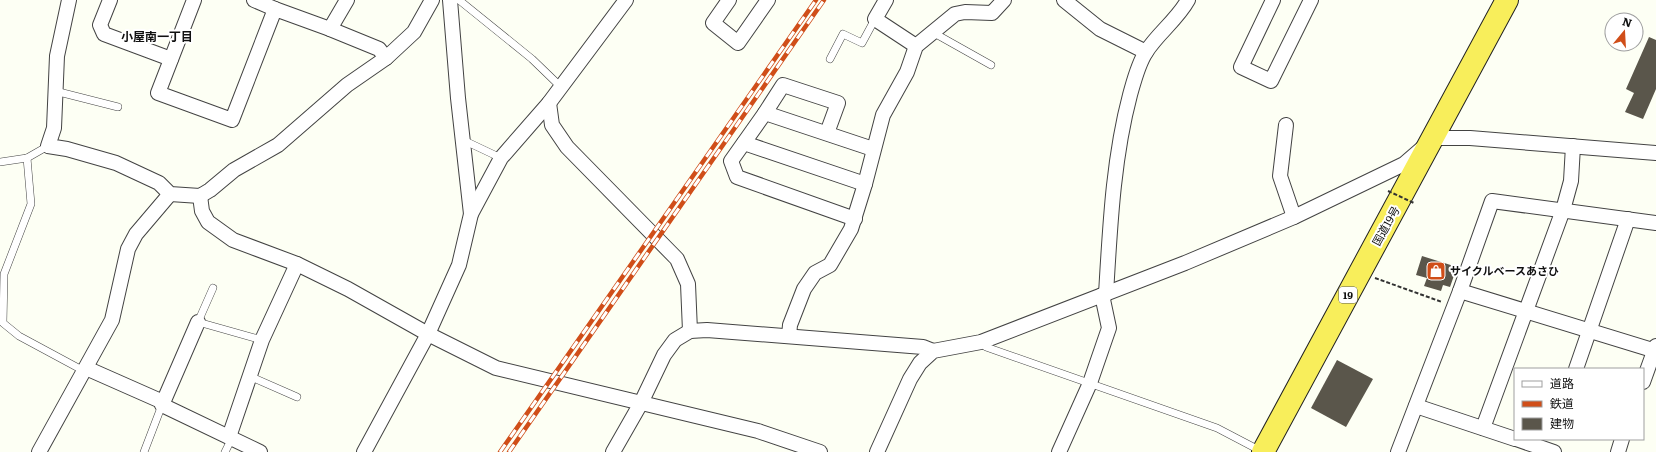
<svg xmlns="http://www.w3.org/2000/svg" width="1656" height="452" viewBox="0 0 1656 452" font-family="Literata,'Noto Sans JP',serif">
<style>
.building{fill:#5a564b}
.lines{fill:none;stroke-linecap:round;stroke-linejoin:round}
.service-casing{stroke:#434343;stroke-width:8}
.minor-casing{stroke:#434343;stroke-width:16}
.trunk-casing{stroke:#212121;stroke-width:24}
.path{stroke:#323232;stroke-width:2;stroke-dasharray:4 2;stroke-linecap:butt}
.service{stroke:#fff;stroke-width:7}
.minor{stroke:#fff;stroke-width:14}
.trunk{stroke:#f8ee5b;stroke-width:22}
.rail-casing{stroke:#d04e19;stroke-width:4.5}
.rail{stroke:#fff;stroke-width:3;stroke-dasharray:9;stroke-linecap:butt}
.path-bridge{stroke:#323232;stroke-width:2;stroke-dasharray:4 2;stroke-linecap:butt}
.labels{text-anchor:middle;stroke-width:4;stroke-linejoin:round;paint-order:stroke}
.shield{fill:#fff;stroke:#585858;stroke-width:1}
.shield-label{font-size:10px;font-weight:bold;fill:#101010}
.street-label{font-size:11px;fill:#101010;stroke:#fff}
.poi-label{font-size:11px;font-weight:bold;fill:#101010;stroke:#fff;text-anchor:start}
.neighbourhood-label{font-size:12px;font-weight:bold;fill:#101010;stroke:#fff}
</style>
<rect width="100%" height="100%" fill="#fdfff4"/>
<g class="building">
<polygon points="1649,37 1656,40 1656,89 1643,119 1625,112 1634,93 1626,89"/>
<polygon points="1422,256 1457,267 1450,287 1443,285 1441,291 1424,286 1427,278 1416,275"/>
<polygon points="1337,360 1373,379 1346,427 1311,408"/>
</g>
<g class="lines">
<g class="service-casing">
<g id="service">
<polyline points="459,0 532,59 561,87"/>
<polyline points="934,33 991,65"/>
<polyline points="830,59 843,34 862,43 875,19"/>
<polyline points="55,91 118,107"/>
<polyline points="463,140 501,158"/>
<polyline points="27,158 31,204 4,274 3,323 19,336 84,371"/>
<polyline points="0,162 27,158 48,146"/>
<polyline points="213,288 198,322 262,340"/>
<polyline points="981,342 986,347 1217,428 1261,451"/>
<polyline points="249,376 297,397"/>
<polyline points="144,452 162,405"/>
<polyline points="225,452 232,438"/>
</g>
</g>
<g class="minor-casing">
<g id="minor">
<polyline points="69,0 57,56 54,128 48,146 67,149 116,163 159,183 170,194 200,196 210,190 234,170 278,145 347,85 386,58 414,32 432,0"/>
<polyline points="110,0 100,25 104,34 171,59"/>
<polyline points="194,0 158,93 232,120 275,9 330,29 347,0"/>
<polyline points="254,0 275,9"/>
<polyline points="450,0 458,98 471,214"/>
<polyline points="729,0 713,23 738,43 768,0"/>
<polyline points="886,0 875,19 916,46"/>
<polyline points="1064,0 1100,29 1146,52"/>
<polyline points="1273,0 1241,67 1271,81 1311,0"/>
<polyline points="330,29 379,49 386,58"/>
<polyline points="549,103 552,125 567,147 677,259 688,284 690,331"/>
<polyline points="765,113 783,85 838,103 827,133"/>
<polyline points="1286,125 1280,176 1294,217"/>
<polyline points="744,143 865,184"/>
<polyline points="200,196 202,211 208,222 233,240 297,264 348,289 428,334 496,368 758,431 820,452"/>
<polyline points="855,219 737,177 731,161 765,113 873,149"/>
<polyline points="1460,291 1656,351"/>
<path d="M 1106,294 C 1110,228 1113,159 1130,95 C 1134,81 1138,64 1146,52 C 1158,33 1177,20 1188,0"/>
<polyline points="198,322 162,405 260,452"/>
<polyline points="789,336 790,325 804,289 815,273 830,265 851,229 865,184 883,115 907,72 916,46 955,14 965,12 992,13 1004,0"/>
<polyline points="86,368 163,402"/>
<polyline points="1576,369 1628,219"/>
<polyline points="1643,382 1656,346"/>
<polyline points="1416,406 1515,439"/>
<polyline points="1483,428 1563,210 1571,181 1573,146"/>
<polyline points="229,437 262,340 297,264"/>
<polyline points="1516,439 1554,452"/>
<polyline points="39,452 112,320 128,249 136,234 170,194"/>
<polyline points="364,452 428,334 459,265 471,214 501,158 549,103 626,0"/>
<polyline points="613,452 641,403 664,355 675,340 690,331 707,330 923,347 933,351"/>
<polyline points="877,452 910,379 920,363 933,351 981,342 1185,263 1294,217 1404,164 1434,138 1470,138 1656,153"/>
<polyline points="1059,452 1090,383 1109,328 1102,295"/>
<polyline points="1398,452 1460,291 1492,201 1656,223"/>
<polyline points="1618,452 1622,439"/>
</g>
</g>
<g class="trunk-casing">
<polyline id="trunk" points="1263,452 1507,0"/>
</g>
<polyline class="path" points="1375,278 1442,302"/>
<use href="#service" class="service"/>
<use href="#minor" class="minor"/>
<use href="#trunk" class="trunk"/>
<g class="rail-casing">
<g id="rail">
<polyline points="500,452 816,0"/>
<polyline points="509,452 824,0"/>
</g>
</g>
<use href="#rail" class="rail"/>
<polyline class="path-bridge" points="1388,191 1414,203"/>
</g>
<defs>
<g id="shop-square" transform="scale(1)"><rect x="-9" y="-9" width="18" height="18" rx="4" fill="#d04e19" stroke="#fff"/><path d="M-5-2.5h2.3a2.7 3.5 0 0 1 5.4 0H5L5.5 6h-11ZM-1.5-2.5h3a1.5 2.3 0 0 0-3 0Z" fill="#fff"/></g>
</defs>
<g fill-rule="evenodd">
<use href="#shop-square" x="1436" y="271"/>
</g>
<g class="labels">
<rect class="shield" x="1339" y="287" width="18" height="16" rx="3"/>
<g class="shield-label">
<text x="1348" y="299">19</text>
</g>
<g class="street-label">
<text transform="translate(1386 226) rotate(-61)" y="4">国道19号</text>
</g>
<g class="poi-label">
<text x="1450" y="275">サイクルベースあさひ</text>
</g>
<g class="neighbourhood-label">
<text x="157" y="41">小屋南一丁目</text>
</g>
</g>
<rect x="1514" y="368" width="130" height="72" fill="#ffffff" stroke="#9f9f9f"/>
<rect x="1522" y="381" width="20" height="6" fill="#ffffff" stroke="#9f9f9f"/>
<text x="1550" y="388" font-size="12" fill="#101010">道路</text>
<rect x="1522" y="401" width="20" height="6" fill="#d04e19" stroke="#9f9f9f"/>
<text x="1550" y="408" font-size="12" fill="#101010">鉄道</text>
<rect x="1522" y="418" width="20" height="12" fill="#5a564b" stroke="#9f9f9f"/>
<text x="1550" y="428" font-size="12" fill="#101010">建物</text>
<g transform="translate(1624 32) rotate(18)"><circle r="19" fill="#ffffff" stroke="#9f9f9f"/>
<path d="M0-3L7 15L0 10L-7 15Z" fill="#d04e19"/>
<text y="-6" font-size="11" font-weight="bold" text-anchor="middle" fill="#101010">N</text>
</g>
</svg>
